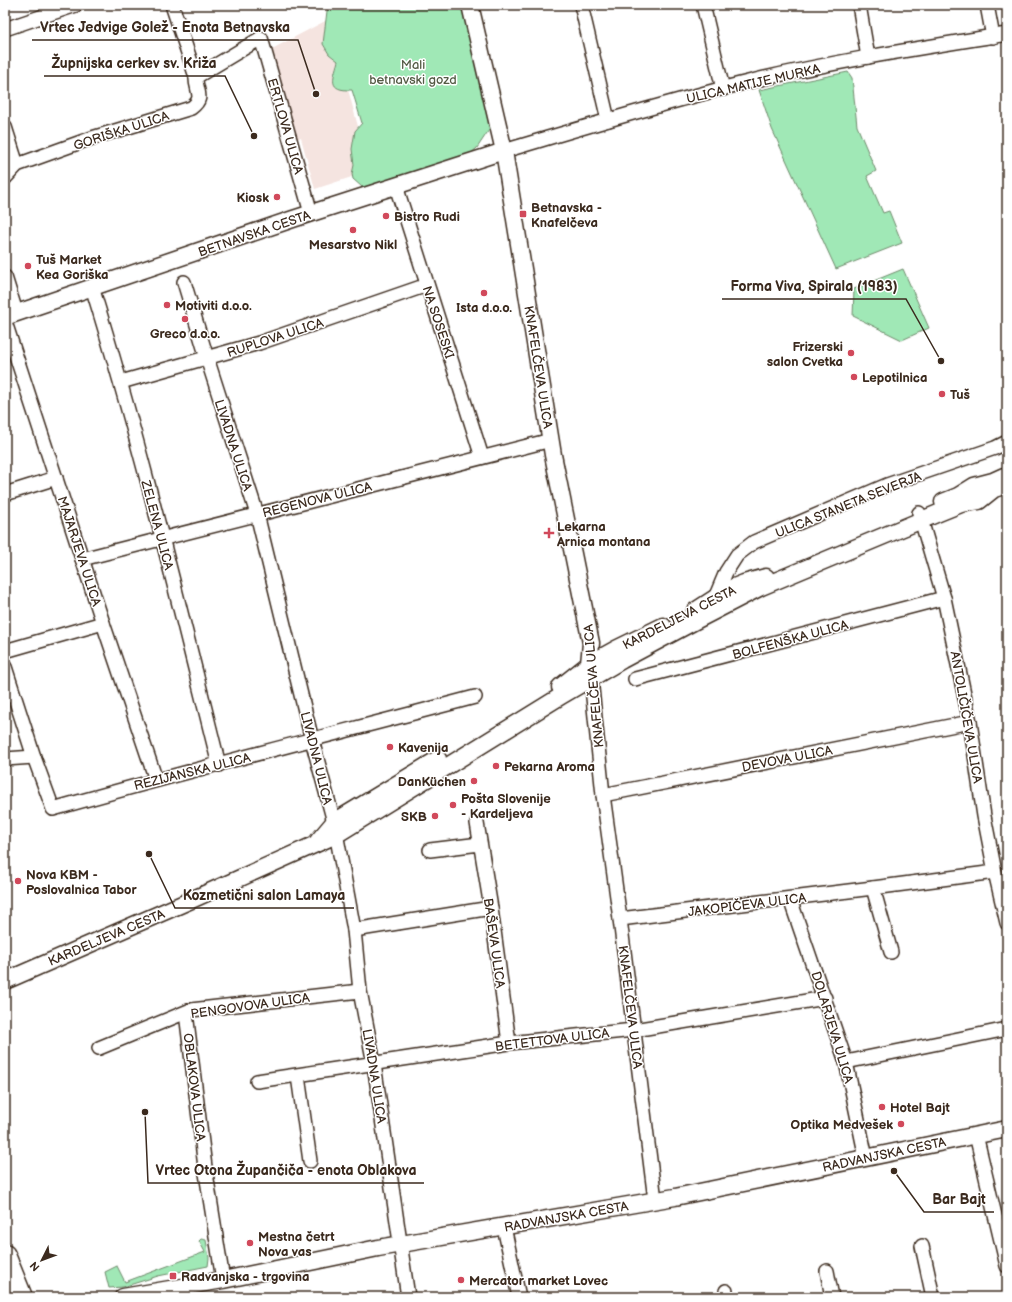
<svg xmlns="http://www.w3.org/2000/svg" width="1012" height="1302" viewBox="0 0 1012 1302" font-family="'Balsamiq Sans',sans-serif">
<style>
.built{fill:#f5e4e0}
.green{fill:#a0e8b6;stroke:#6e896a}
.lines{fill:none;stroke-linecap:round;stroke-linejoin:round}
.minor-casing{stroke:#3b2a1e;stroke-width:16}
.tertiary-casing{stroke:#3b2a1e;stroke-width:19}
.primary-casing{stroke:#3b2a1e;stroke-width:23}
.minor{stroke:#fff;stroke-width:13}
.tertiary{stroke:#fff;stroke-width:16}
.primary{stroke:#fff;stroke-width:20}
.poi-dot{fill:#d1495b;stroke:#fff;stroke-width:1.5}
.labels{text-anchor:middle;stroke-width:3;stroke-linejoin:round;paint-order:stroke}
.park-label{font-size:13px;fill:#545a44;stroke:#fff}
.street-label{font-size:13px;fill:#3b2a1e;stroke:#fff}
.poi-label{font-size:13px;font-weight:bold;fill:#3b2a1e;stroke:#fff;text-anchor:start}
.leader{fill:none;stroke:#3b2a1e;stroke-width:1.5}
.callout-dot{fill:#3b2a1e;stroke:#fff;stroke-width:1.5}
.callout-label{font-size:14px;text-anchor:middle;font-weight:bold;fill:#3b2a1e;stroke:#fff;stroke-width:3;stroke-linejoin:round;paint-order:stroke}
</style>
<rect width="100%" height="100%" fill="#fff"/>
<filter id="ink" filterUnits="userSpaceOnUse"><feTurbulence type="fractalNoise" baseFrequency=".025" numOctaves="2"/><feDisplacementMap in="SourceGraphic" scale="8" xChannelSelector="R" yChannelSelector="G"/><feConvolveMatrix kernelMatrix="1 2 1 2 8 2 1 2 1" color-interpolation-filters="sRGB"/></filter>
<g filter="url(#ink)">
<polygon class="built" points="329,19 370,171 315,189 301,138 296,139 270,50"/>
<g class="green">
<path d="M 331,5 L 464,5 L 491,127 L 477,148 L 470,154 L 371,187 L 362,187 L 353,179 L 352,174 L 354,165 L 352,149 L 355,131 L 362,123 L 352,90 C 327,91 333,79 338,61 L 329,54 L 323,44 L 327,11 Z"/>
<polygon points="848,72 852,78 857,126 876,171 867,176 883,213 889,211 902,243 836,269 772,129 759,90"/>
<polygon points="903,269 929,328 902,340 853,316 854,289"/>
<polygon points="201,1239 206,1240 209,1258 208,1266 158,1276 123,1287 109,1288 105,1272 117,1266 125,1282 205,1252 199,1241"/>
</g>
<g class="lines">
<g class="minor-casing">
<g id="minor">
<polyline points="172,5 196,77"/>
<polyline points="581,5 608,120"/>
<polyline points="703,5 723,89"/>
<polyline points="859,5 868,57"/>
<polyline points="987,5 993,37"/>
<polyline points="5,29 76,5"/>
<polyline points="5,127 17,165"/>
<path d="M 504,151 C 585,127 666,102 748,82 C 834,61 921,48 1007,34"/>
<path d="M 5,178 L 17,165 L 92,138 L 191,108 C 206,97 195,91 196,77 L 261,38 L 311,213"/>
<polyline points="396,186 482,457"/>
<polyline points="5,277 16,312"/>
<polyline points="184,282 207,358 257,514 312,740 334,822 354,930 360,991 374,1064 408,1297"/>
<path d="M 92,287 C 141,445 179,605 219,765"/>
<polyline points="5,322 103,623 156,780"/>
<polyline points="121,382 259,343 427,285"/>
<polyline points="5,494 56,478"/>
<polyline points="919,513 944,598 970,722 984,816 995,872 1007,923"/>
<polyline points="82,559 551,440"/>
<polyline points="715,598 726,572 737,555 754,542 887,485 995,448 1007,442"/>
<polyline points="5,651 103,623"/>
<path d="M 5,667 L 34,757 L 53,809 C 193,769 335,734 475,697"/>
<polyline points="591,678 603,795 620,919 655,1200"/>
<polyline points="635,679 944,598"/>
<polyline points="5,759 34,757"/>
<polyline points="603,795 970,722"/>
<polyline points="477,823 491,908 509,1043"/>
<polyline points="430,850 480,844"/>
<polyline points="873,888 891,952"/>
<polyline points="790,899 846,1062 866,1158"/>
<polyline points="620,919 873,888 995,872"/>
<polyline points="354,930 491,908"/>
<polyline points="186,1013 205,1167 223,1280"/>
<polyline points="99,1048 191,1010 360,991"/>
<polyline points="846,1062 1007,1029"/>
<polyline points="298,1076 310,1161"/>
<polyline points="257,1081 509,1043 634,1030 825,998"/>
<polyline points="976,1135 1007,1266"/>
<polyline points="504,1227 519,1297"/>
<polyline points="922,1246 933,1297"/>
<polyline points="827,1271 832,1297"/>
<polyline points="726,1291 727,1297"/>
</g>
</g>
<g class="tertiary-casing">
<g id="tertiary">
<polyline points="470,5 504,151 553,455 591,643 589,664 590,673"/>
<polyline points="5,317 293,219 504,151"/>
<polyline points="943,502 958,496 974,486 993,481 1004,476"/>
<polyline points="695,611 729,589 744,583 766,577"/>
<polyline points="560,687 589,664 616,649 663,626"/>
<polyline points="318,841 334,822 438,759"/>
<polyline points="5,981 189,901 336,835 561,696 622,660 697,620 761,587 941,512 961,504 979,501 994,489 1007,485"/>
<polyline points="123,1297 223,1280 378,1248 675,1197 1007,1129"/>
</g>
</g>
<g class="primary-casing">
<polyline id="primary" points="5,1255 22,1297"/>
</g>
<use href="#minor" class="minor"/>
<use href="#tertiary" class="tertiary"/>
<use href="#primary" class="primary"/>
</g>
</g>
<g class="poi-dot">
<circle cx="277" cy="197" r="4"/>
<rect x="519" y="210" width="8" height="8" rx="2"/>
<circle cx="386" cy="216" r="4"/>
<circle cx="353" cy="230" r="4"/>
<circle cx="28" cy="266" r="4"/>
<circle cx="484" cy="293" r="4"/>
<circle cx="167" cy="305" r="4"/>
<circle cx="185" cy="319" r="4"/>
<circle cx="851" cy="353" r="4"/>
<circle cx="854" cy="377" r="4"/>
<circle cx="942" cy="394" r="4"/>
<path d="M547 527h4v4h4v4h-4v4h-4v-4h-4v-4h4z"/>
<circle cx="390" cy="747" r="4"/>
<circle cx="496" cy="766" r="4"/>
<circle cx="474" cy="781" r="4"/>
<circle cx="453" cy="805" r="4"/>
<circle cx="435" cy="816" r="4"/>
<circle cx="18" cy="881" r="4"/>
<circle cx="882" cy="1107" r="4"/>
<circle cx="901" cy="1124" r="4"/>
<circle cx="250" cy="1243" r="4"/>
<rect x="169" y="1272" width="8" height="8" rx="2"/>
<circle cx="461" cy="1280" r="4"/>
</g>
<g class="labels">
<g class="park-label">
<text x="413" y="69">Mali<tspan x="413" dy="15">betnavski gozd</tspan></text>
</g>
<g class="street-label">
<text transform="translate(753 83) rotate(-13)" y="5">ULICA MATIJE MURKA</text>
<text transform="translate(286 126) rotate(74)" y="5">ERTLOVA ULICA</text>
<text transform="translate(121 130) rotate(-18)" y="5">GORIŠKA ULICA</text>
<text transform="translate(254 233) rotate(-19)" y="5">BETNAVSKA CESTA</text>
<text transform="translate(439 322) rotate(72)" y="5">NA SOSESKI</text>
<text transform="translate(275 337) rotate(-18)" y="5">RUPLOVA ULICA</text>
<text transform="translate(539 367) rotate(81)" y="5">KNAFELČEVA ULICA</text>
<text transform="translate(234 445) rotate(72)" y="5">LIVADNA ULICA</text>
<text transform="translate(317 499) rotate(-14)" y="5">REGENOVA ULICA</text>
<text transform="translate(848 504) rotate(-22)" y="5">ULICA STANETA SEVERJA</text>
<text transform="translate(158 525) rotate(75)" y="5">ZELENA ULICA</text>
<text transform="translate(80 551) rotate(72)" y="5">MAJARJEVA ULICA</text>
<text transform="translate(679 617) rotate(-27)" y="5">KARDELJEVA CESTA</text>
<text transform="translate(790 639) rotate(-15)" y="5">BOLFENŠKA ULICA</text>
<text transform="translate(593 686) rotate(-95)" y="5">KNAFELČEVA ULICA</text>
<text transform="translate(967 717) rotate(80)" y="5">ANTOLIČIČEVA ULICA</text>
<text transform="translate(317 758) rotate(76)" y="5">LIVADNA ULICA</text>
<text transform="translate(787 758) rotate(-11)" y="5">DEVOVA ULICA</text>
<text transform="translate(192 771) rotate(-14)" y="5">REZIJANSKA ULICA</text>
<text transform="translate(747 904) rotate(-7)" y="5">JAKOPIČEVA ULICA</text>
<text transform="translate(106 937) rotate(-23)" y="5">KARDELJEVA CESTA</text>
<text transform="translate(495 943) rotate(82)" y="5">BAŠEVA ULICA</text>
<text transform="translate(250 1005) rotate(-8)" y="5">PENGOVOVA ULICA</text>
<text transform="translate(631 1007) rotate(83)" y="5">KNAFELČEVA ULICA</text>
<text transform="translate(833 1027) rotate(73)" y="5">DOLARJEVA ULICA</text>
<text transform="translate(552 1039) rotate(-7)" y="5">BETETTOVA ULICA</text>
<text transform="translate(375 1076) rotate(81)" y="5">LIVADNA ULICA</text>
<text transform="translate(195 1087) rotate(83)" y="5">OBLAKOVA ULICA</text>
<text transform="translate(884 1154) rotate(-12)" y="5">RADVANJSKA CESTA</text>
<text transform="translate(566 1216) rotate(-10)" y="5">RADVANJSKA CESTA</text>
</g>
<g class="poi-label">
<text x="269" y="202" text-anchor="end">Kiosk</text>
<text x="531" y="212">Betnavska -<tspan x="531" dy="15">Knafelčeva</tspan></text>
<text x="394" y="221">Bistro Rudi</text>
<text x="353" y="249" text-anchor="middle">Mesarstvo Nikl</text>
<text x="36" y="264">Tuš Market<tspan x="36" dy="15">Kea Goriška</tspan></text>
<text x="175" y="310">Motiviti d.o.o.</text>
<text x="484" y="312" text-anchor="middle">Ista d.o.o.</text>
<text x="185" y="338" text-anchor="middle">Greco d.o.o.</text>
<text x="843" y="351" text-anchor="end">Frizerski<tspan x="843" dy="15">salon Cvetka</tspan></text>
<text x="862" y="382">Lepotilnica</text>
<text x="950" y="399">Tuš</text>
<text x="557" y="531">Lekarna<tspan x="557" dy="15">Arnica montana</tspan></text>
<text x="398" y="752">Kavenija</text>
<text x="504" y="771">Pekarna Aroma</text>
<text x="466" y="786" text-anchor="end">DanKüchen</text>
<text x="461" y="803">Pošta Slovenije<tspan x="461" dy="15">- Kardeljeva</tspan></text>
<text x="427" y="821" text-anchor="end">SKB</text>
<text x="26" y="879">Nova KBM -<tspan x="26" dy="15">Poslovalnica Tabor</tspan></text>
<text x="890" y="1112">Hotel Bajt</text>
<text x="893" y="1129" text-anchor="end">Optika Medvešek</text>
<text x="258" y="1241">Mestna četrt<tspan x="258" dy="15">Nova vas</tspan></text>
<text x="181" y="1281">Radvanjska - trgovina</text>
<text x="469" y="1285">Mercator market Lovec</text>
</g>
</g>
<path class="leader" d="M316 94L298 40H32M254 136L225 76H44M941 361L906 299H722M149 854L175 908H354M145 1112L148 1183H424M894 1171L924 1212H994"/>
<g class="callout-dot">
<circle cx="316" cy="94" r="4"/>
<circle cx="254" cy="136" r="4"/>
<circle cx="941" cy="361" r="4"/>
<circle cx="149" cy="854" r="4"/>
<circle cx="145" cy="1112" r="4"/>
<circle cx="894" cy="1171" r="4"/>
</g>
<g class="callout-label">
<text x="165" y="32">Vrtec Jedvige Golež - Enota Betnavska</text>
<text x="134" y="68">Župnijska cerkev sv. Križa</text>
<text x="814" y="291">Forma Viva, Spirala (1983)</text>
<text x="264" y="900">Kozmetični salon Lamaya</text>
<text x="286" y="1175">Vrtec Otona Župančiča - enota Oblakova</text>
<text x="959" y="1204">Bar Bajt</text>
</g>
<rect width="1012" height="1302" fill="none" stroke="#fff" stroke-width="20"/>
<rect x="10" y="10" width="992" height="1282" fill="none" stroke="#3b2a1e" stroke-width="1.5" filter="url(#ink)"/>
<g transform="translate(42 1260) rotate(228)" stroke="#ffffff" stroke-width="3" paint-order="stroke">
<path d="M0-3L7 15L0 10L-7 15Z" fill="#3b2a1e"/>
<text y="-6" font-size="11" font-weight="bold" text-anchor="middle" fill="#3b2a1e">N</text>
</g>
</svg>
